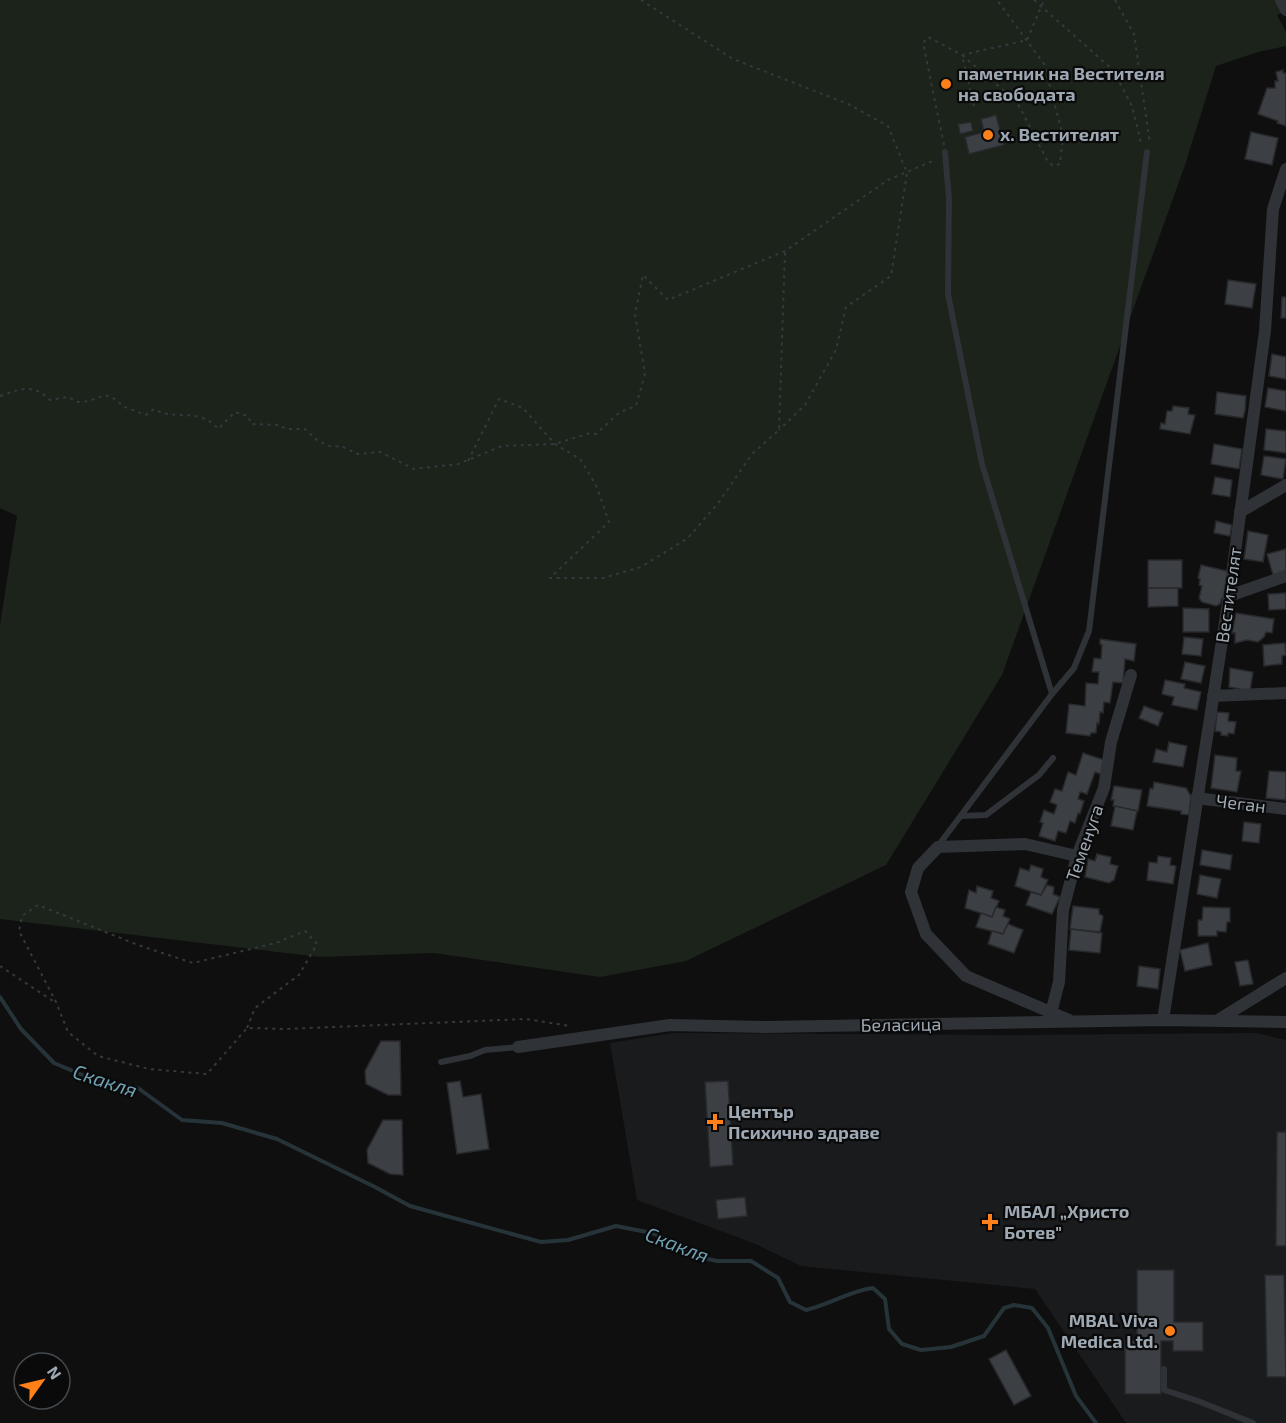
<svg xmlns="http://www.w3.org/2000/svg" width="1286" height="1423" viewBox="0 0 1286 1423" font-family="'Exo 2',sans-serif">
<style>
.built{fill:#1a1b1d}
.green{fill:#1b231b}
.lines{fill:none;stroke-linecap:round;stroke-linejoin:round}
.stream{stroke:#263338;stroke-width:4}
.building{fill:#3c3f43;stroke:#28292c;stroke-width:1.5}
.path{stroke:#35393d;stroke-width:2;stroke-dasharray:3 4.5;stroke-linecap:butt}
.lane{stroke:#2f3236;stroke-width:6}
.street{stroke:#2f3236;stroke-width:12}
.poi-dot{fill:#ff7f18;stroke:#0a0a0b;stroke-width:2}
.labels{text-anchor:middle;stroke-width:4.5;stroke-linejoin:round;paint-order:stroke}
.poi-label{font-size:18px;font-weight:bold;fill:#9ea9b3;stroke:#0a0a0b;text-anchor:start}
.street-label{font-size:18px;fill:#9ea9b3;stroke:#0a0a0b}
.water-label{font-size:20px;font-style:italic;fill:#70a2b3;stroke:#0a0a0b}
</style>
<rect width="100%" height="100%" fill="#0f0f10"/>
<polygon class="built" points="673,1033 1008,1035 1257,1033 1286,1040 1286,1423 1126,1423 1035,1289 801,1266 753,1243 637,1200 610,1043"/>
<polygon class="green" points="0,0 1279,0 1286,11 1277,15 1286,32 1286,46 1258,52 1216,66 1185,165 1002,675 886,865 686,961 600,977 434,953 320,957 0,919 0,625 17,516 0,508"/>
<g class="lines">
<path class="stream" d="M 0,997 L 21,1029 L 54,1063 L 92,1079 L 138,1088 L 182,1120 L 222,1123 L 277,1139 L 375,1187 L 410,1206 L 541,1242 L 568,1240 L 616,1226 L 652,1233 L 676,1243 L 690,1255 L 717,1261 L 751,1261 L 778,1278 L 790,1302 L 806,1310 C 829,1305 849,1291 873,1288 L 885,1299 L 889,1329 L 902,1344 L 921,1350 L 951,1347 L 984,1336 L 1004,1308 L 1014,1305 L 1032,1308 L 1048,1328 L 1076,1396 L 1096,1423"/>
</g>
<g class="building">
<polygon points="1283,70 1283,73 1286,73 1286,126 1277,123 1278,121 1258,114 1267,88 1275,88 1275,81 1278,81 1276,72"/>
<polygon points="996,115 1004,145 969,154 965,137 984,132 981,119"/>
<polygon points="971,122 973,131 960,134 958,124"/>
<polygon points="1251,132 1278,138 1272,165 1245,159"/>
<polygon points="1228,280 1256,284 1252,308 1225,304"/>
<polygon points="1282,297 1286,297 1286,318 1281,318"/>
<polygon points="1272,354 1286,357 1286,379 1269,376"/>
<polygon points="1268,388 1286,391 1286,411 1265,407"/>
<polygon points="1217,392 1246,396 1245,411 1243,418 1215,414"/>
<polygon points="1173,406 1189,408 1188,414 1195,415 1190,434 1160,429 1161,423 1165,424 1167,411 1172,411"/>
<polygon points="1266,429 1286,431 1286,453 1264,450"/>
<polygon points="1214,444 1242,449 1239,469 1211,464"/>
<polygon points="1264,456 1286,459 1283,479 1261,475"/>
<polygon points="1215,477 1232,480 1230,497 1212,494"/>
<polygon points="1216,521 1232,525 1230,536 1214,533"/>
<polygon points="1248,531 1268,535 1263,562 1244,559"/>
<polygon points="1286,549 1286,571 1273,575 1267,554"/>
<rect x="1148" y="560" width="34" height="28"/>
<polygon points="1201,565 1231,572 1224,599 1222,598 1220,604 1216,606 1202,602 1199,598 1202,586 1199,585 1200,579 1198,578"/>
<polygon points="1148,588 1178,588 1178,606 1148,607"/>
<polygon points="1286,593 1286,609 1269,610 1268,594"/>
<polygon points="1183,608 1209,609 1209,632 1183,632"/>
<polygon points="1236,613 1274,619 1272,633 1266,632 1264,637 1258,642 1247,640 1235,643 1235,633 1232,633"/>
<polygon points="1184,637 1203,639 1201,656 1182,654"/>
<polygon points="1100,639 1136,644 1134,661 1125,659 1123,683 1113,682 1110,703 1104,702 1103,713 1100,712 1099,724 1097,723 1096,733 1091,733 1090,736 1066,733 1069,704 1085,706 1086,683 1098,684 1099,672 1092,672 1094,658 1101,659 1102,645 1100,644"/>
<polygon points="1285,643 1286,655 1282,656 1282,664 1264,666 1263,645"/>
<polygon points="1185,662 1205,666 1201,683 1181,679"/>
<polygon points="1230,668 1253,672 1250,691 1229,687"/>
<polygon points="1165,680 1185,684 1184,688 1201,692 1197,710 1172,705 1174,697 1162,694"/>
<polygon points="1144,706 1163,713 1158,726 1139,718"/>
<polygon points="1217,712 1229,713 1228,721 1236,722 1234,734 1228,733 1228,736 1221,735 1221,732 1215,731"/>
<polygon points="1169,742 1187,746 1183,767 1153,762 1156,749 1167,752"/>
<polygon points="1083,753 1107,761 1103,775 1095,772 1087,794 1080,792 1078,799 1084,801 1080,814 1078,813 1075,823 1070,821 1066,833 1058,831 1055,841 1039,836 1043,823 1040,822 1044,810 1054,814 1057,805 1050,802 1055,789 1062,791 1068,772 1076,775"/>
<polygon points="1215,755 1237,758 1236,771 1241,771 1237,792 1211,788"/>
<polygon points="1269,771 1286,772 1286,800 1266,798"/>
<polygon points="1154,782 1186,788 1191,796 1189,815 1181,814 1181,811 1147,806 1150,788 1153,789"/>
<polygon points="1114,786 1142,790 1138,811 1113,806 1114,800 1111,800"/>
<polygon points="1115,806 1137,811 1133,830 1111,826"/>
<polygon points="1244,822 1261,824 1259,843 1242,841"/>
<polygon points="1202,850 1232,855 1230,870 1200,865"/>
<polygon points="1097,854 1111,857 1110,864 1118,866 1114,880 1109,883 1085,877 1088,859 1095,861"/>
<polygon points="1158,856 1171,858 1170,865 1176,866 1173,884 1147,880 1149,862 1157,863"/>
<polygon points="1031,865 1043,869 1041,877 1048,880 1041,895 1015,886 1020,868 1029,871"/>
<polygon points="1200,875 1221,879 1217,898 1197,894"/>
<polygon points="1047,885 1054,887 1053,894 1060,897 1052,914 1026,905 1031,892 1041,895"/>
<polygon points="977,886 993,891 991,898 999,901 992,917 965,908 969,890 976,893"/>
<polygon points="1073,906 1099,909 1099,914 1102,915 1103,917 1100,932 1070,929"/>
<polygon points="996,907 1005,910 1003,916 1010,919 1003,934 976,927 981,913 992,917"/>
<polygon points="1203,907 1230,908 1230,922 1227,922 1226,932 1217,931 1217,936 1198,936 1198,920 1202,920"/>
<polygon points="1008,924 1023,930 1014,953 988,944 992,931 1003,934"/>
<polygon points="1071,929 1102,933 1100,953 1069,950"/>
<polygon points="1208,943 1212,965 1185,971 1180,950"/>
<polygon points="1248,960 1253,984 1240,986 1235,962"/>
<polygon points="1139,966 1160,969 1158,989 1137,986"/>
<polygon points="381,1041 400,1041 401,1095 388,1095 366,1084 365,1071"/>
<polygon points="460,1081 463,1097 481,1094 489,1149 457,1154 447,1083"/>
<polygon points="728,1081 733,1165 710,1167 705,1082"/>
<polygon points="383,1120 402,1120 403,1175 390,1174 368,1163 367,1150"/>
<polygon points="1277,1132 1286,1132 1286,1246 1276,1246"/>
<polygon points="745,1197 747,1216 718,1219 716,1200"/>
<polygon points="1137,1270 1174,1270 1174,1322 1203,1322 1203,1351 1173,1351 1173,1341 1161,1341 1161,1394 1125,1394 1125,1340 1137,1340"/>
<polygon points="1265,1275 1284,1275 1286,1377 1267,1377"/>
<polygon points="1006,1350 1031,1396 1014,1405 989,1359"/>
</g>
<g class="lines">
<g class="path">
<polyline points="641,0 733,59 848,104 888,126 907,173 891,276 846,307 836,350 805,405 779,430"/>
<polyline points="1034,0 1113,70 1132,106 1141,143"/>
<polyline points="1115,0 1134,34 1150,144"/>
<polyline points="974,106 962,55 1017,102 1047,160 1053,166 1060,164 1063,136 1044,64 997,0"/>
<polyline points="944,145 923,43 928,37 962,55 1027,40 1044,0"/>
<path d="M 0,396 C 20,389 33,383 50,400 L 68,397 L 78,402 L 89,401 L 105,395 L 117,400 L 122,406 L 146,415 L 154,409 C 175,422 199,406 218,429 L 235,412 L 248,416 L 251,424 L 279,425 L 286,429 L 305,429 L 318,441 L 332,447 L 341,446 L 358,454 L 380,452 L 414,469 L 458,464 L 502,446 L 555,444 L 590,433 L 596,434 L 620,412 L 636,406 L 645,374 L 635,314 L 643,275 L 668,300 L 785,251 L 888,180 L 935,160"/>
<polyline points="468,461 499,399 523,408 555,444 580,459 596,485 609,522 550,578 603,578 641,567 688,538 719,502 752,454 779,430 785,251"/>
<polyline points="0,966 53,1001"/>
<polyline points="247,1028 255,1008 299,975 317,944 305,931 276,943 193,963 138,945 38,905 22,916 19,931 56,1002 68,1032 98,1056 149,1069 207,1074 247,1028 285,1029 526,1019 570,1026"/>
</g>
<g class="lane">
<polyline points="945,152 949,199 948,294 982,464 1052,694"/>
<polyline points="962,816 986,815 1039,775 1053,758"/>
<polyline points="938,846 1052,694 1074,668 1089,631 1147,152"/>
<polyline points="441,1062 470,1056 485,1050 518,1047"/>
<polyline points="1164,1369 1164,1390 1198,1401 1253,1423"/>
</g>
<g class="street">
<polyline points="1281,0 1286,10"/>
<polyline points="1240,512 1286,485"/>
<polyline points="1229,596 1286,576"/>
<polyline points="1213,696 1286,693"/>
<polyline points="1196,798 1286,809"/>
<polyline points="1051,1013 1059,982 1063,910 1077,856 1104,788 1111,742 1131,675"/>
<polyline points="1069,1020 966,976 926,934 911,892 918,868 938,847 1025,844 1077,856"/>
<polyline points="1163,1020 1229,596 1265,331 1273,209 1286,169"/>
<polyline points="1218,1020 1286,978"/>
<polyline points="518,1047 670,1025 767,1027 1163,1020 1286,1022"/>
</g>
</g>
<g class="poi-dot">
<circle cx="946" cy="84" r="6"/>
<circle cx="988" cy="135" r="6"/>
<path d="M712 1113h6v6h6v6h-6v6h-6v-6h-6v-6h6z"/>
<path d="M987 1213h6v6h6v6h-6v6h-6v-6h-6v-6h6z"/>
<circle cx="1170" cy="1331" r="6"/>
</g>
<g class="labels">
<g class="poi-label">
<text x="958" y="80">паметник на Вестителя<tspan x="958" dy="21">на свободата</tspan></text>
<text x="1000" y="141">х. Вестителят</text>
<text x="728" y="1118">Център<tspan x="728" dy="21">Психично здраве</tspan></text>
<text x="1004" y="1218">МБАЛ „Христо<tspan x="1004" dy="21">Ботев"</tspan></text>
<text x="1158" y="1327" text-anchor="end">MBAL Viva<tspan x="1158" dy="21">Medica Ltd.</tspan></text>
</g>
<g class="street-label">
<text transform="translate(1229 595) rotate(-82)" y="6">Вестителят</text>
<text transform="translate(1241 804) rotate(7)" y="6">Чеган</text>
<text transform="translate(1085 843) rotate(-71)" y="6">Теменуга</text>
<text transform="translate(901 1025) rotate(-1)" y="6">Беласица</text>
</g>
<g class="water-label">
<text transform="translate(105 1081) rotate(18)" y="7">Скакля</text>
<text transform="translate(677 1245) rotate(21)" y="7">Скакля</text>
</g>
</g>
<g transform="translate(42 1381) rotate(56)"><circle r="28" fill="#0a0a0b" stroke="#454a4e" stroke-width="1.5"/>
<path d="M0-4.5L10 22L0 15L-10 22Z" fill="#ff7f18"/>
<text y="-9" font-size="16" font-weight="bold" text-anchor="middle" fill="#9ea9b3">N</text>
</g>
</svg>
